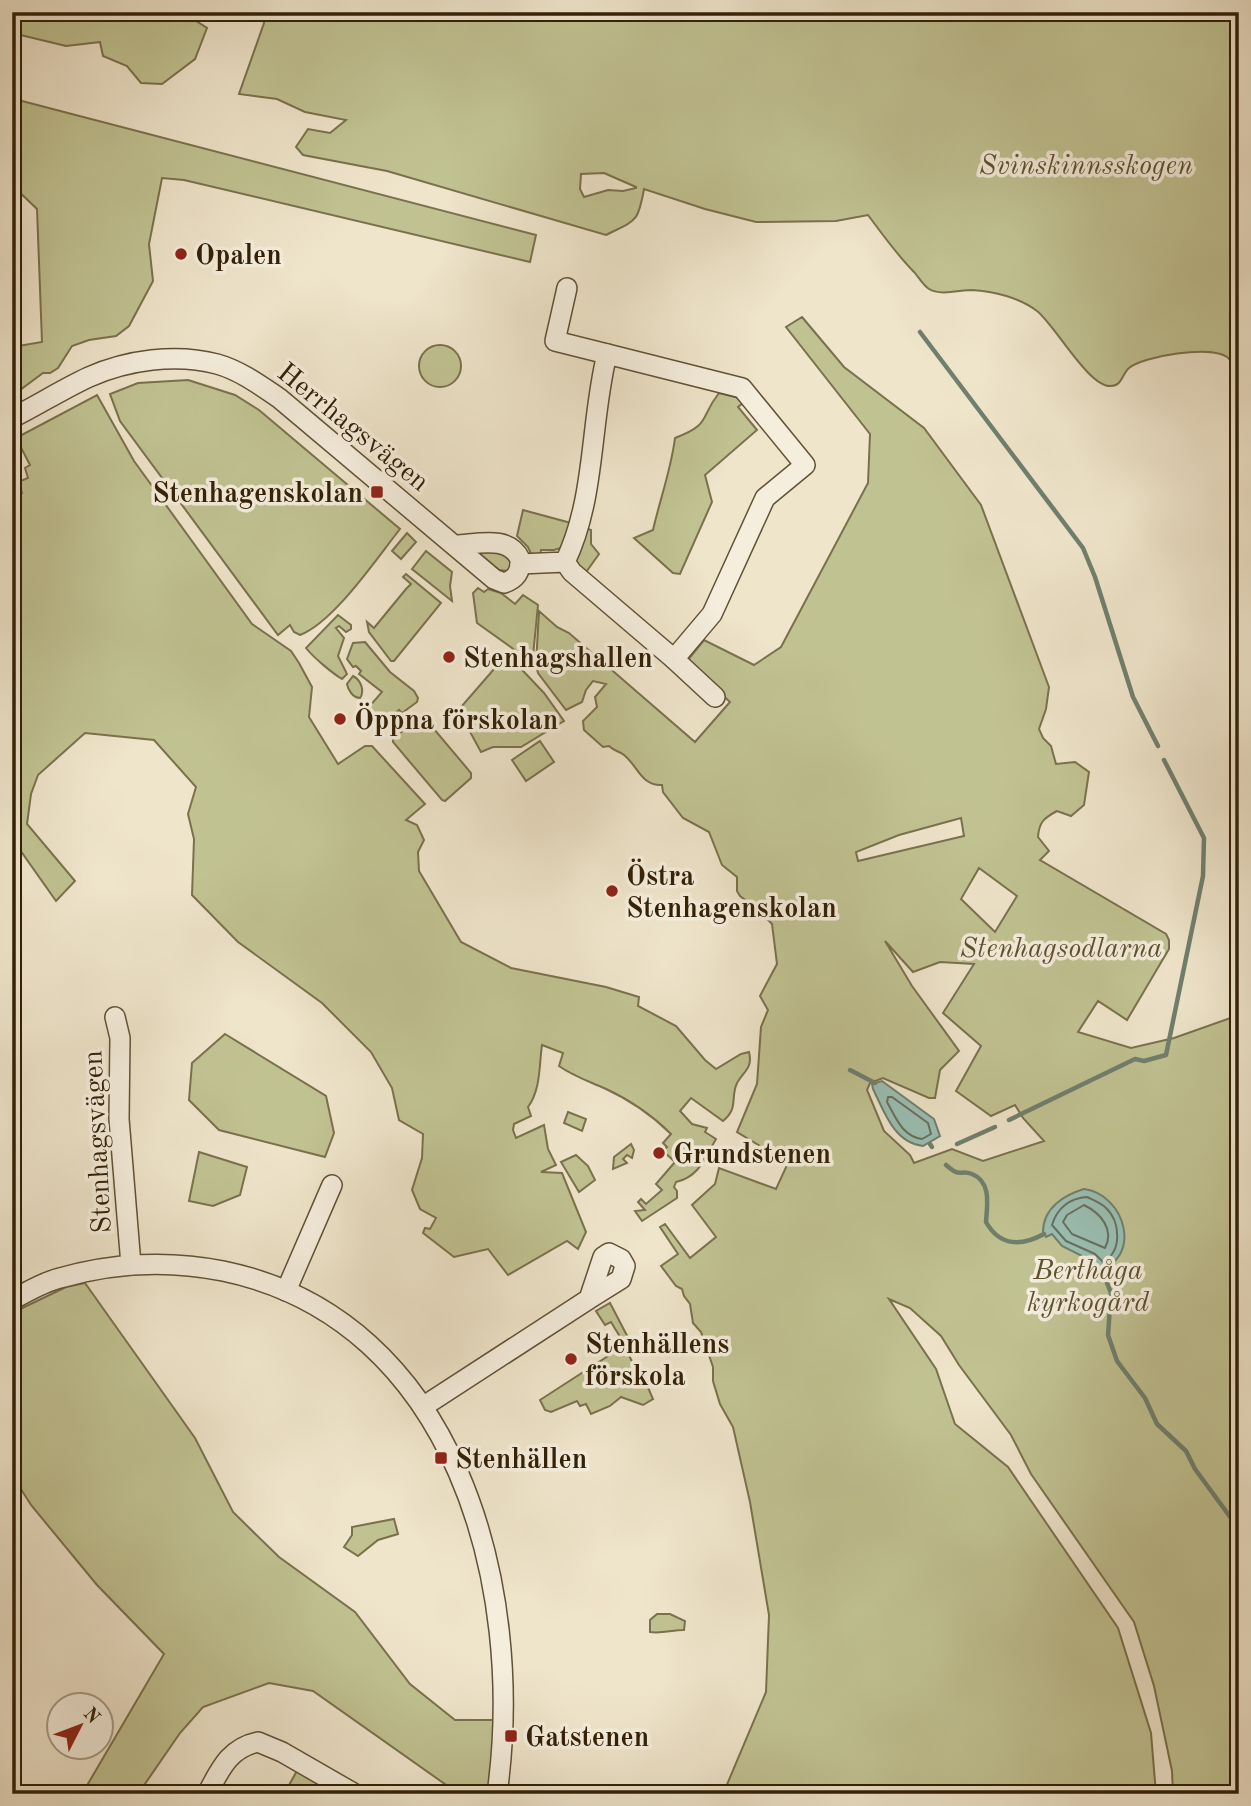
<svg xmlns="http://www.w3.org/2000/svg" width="1251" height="1806" viewBox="0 0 1251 1806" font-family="'Old Standard TT',serif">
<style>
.green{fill:#c1c292;stroke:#7a714c;stroke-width:2;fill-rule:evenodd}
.water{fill:#9abfb4;stroke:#707f6e;stroke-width:2}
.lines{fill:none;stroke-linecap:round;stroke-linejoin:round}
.shore{stroke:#66705d;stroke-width:2}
.stream{stroke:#707f6e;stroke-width:4.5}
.minor-casing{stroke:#615137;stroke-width:22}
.minor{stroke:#f5eedd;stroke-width:19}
.poi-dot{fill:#8f2418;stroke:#f5eedd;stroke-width:2.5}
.labels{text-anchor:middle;stroke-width:7;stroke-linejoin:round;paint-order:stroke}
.park-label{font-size:28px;font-style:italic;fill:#5d5130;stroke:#f5eedd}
.poi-label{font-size:28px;font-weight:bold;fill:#322006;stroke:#f5eedd;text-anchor:start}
.street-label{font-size:28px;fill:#322006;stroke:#f5eedd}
</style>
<rect width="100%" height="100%" fill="#efe5cb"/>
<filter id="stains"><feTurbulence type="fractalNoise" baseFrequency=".00286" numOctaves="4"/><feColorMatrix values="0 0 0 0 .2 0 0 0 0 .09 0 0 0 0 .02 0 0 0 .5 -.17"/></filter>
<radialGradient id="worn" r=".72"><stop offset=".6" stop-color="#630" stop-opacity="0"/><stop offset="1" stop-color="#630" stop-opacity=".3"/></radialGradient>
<g class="green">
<polygon points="12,12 182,12 207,28 195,59 162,84 141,83 127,66 103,56 100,42 66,46 12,33"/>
<path d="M 262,12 L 1239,12 L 1239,380 C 1235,373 1233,361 1227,357 C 1210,345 1144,356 1129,368 C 1122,374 1122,386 1111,386 C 1089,388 1055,325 1037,311 C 1020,298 994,291 972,290 C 960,290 940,296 929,289 C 924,286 919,278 915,273 C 897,255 883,235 868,215 L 836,221 L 756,222 L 705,209 L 644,189 C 638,223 636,220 606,235 L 387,171 L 303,155 L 296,147 L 308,129 L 330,133 L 346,120 L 305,112 L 277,99 L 239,94 L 264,23 ZM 604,173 L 636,187 L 636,188 L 623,191 L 608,190 L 584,197 L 580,189 L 581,174 Z"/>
<polygon points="12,100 22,101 536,235 530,262 184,180 162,178 149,244 153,281 129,326 116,336 89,340 72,346 58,368 50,373 43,373 12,396 12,347 42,342 37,209 12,185"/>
<path d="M 802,317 L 844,367 L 924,428 L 981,505 L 1049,687 L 1046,709 L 1039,729 L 1043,738 L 1051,746 L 1056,764 L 1075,762 L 1089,772 L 1084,805 L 1071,816 L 1057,811 C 1044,818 1039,822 1038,837 L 1049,851 L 1040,860 L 1166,934 L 1169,940 L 1169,949 L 1127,1020 L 1098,1001 L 1078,1032 L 1131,1048 L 1174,1038 L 1239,1015 L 1239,1794 L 1173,1794 L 1172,1771 L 1154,1686 L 1134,1622 L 1031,1474 L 1011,1435 L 959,1365 L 941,1336 L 910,1308 L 889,1299 L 936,1369 L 955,1424 L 1008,1467 L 1118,1628 L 1151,1733 L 1156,1794 L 723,1794 L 766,1692 L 769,1615 L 750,1502 L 733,1427 L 720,1404 L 713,1381 L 713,1367 L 701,1332 L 693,1323 L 690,1304 L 684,1296 L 682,1289 L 676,1286 L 661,1266 L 678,1254 L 660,1227 L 665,1224 L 690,1258 L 716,1237 L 692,1205 L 715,1184 L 719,1168 L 776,1189 L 788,1163 L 737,1132 L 757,1084 L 761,1027 L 768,1010 L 760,996 L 777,964 L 772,924 L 760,911 L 740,896 L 737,891 L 737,877 L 722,865 L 709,832 L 683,818 L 663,792 L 662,785 C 641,786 638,766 624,755 C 619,751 614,751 609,746 L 603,747 L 584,730 L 583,721 L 597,707 L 595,697 L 606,684 L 593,681 L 586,690 L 582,702 L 566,710 L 538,673 L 536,664 L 539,611 L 557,627 L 569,633 L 695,742 L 730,702 L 687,661 L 704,640 L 754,665 L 781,647 L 868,483 L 870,434 L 786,327 ZM 961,818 L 964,836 L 858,861 L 856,852 L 899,835 ZM 979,868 L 1017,896 L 995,932 L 961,899 ZM 885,941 L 913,972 L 940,962 L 974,964 L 943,1013 L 981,1046 L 956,1091 L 991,1116 L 1015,1105 L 1023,1118 L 1044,1141 L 983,1161 L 952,1149 L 914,1163 L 910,1155 L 884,1131 L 867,1090 L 870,1083 L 883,1078 L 929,1098 L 935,1098 L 940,1070 L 959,1051 L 912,986 Z"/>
<circle cx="440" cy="366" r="21"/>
<path d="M 188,380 L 235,395 L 259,410 L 400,529 C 377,558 334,622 300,635 L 294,632 L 290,625 L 278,635 L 120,421 L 110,394 L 138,383 Z"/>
<path d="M 719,393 L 747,400 L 738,407 L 757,430 L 705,475 L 712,502 L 680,574 L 673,573 L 634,538 L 653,530 C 660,499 671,470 675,438 C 712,424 699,418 719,393 Z"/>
<path d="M 97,395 L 134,461 L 252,624 L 291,651 L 299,663 L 312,687 L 309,717 L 338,764 L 365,746 L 372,746 L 425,804 L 406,820 L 417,825 L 424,840 L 418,852 L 419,871 L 461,942 L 511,968 L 606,987 L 639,997 L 638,1006 L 676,1026 L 705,1060 L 716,1069 L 741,1054 L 749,1052 C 753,1068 744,1071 737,1083 C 730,1098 739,1108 723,1121 L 691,1098 L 680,1111 L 692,1124 L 707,1128 L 705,1132 L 716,1139 C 705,1158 699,1177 676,1182 L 674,1187 L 677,1191 L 677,1198 L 642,1221 L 635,1211 L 645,1210 L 638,1202 L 641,1199 L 646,1204 L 662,1190 L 656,1184 L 675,1162 L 663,1151 L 667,1147 L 663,1143 L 671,1134 C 652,1115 628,1099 604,1088 C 588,1081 573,1076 559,1066 L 563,1053 L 542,1045 C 539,1065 541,1089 528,1107 L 531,1116 L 514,1124 L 513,1130 L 516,1138 L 544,1125 L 548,1149 L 556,1165 L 541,1172 L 562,1173 L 586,1232 L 578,1249 L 567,1241 L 508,1275 L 488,1249 L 454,1257 L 423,1233 L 425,1228 L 430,1229 L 436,1218 L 420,1209 L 412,1190 L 422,1158 L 423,1134 L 399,1120 L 392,1088 L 371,1052 L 322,1003 L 238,942 L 192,895 L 194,839 L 188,814 L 196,787 L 154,740 L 85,733 L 38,775 L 31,794 L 27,824 L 75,881 L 56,901 L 20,850 L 12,848 L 12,507 L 16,505 L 13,497 L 22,493 L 18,482 L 28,478 L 25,468 L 30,465 L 16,438 Z"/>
<polygon points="523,510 571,523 564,547 554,550 541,550 540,558 533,558 528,547 517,536"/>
<polygon points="582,527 591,530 591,544 599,554 584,575 574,564"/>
<polygon points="407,533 416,542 401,559 392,551"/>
<polygon points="493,547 515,561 508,571 499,570 475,550"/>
<polygon points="426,551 452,572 450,586 452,601 412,569"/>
<polygon points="406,574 441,603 394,661 391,661 369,632 367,622 374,628 406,589 411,584 403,577"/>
<polygon points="478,588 484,592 488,589 501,593 515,604 523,595 538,605 532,666 512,648 477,623 473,593"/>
<path d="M 338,615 L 351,625 L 351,629 L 346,632 L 339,626 L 336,628 L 344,638 L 338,656 L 347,674 L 342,679 C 332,673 313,657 306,648 Z"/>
<polygon points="365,642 390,672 414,691 418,698 417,702 402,713 399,710 380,728 368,708 382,692 359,674 361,671 356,666 353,667 347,659 353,643"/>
<polygon points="507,654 544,693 564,721 521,747 493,747 481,752 468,728 455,714"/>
<path d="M 353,676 C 361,680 365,691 360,698 C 353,698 348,690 347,684 Z"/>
<polygon points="420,716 423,716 471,773 471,778 445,801 442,800 393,742 393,739"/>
<polygon points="540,741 554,762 526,781 512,760"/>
<polygon points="225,1034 326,1096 334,1133 325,1157 219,1130 189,1100 192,1063"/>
<polygon points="568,1112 586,1119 582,1131 564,1123"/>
<polygon points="631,1144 634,1150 632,1158 627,1155 623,1159 627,1163 613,1169 614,1157"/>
<polygon points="199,1152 247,1167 240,1195 213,1206 189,1201"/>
<polygon points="576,1155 588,1166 595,1180 579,1192 561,1162"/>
<polygon points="85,1283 195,1438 233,1512 279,1557 355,1612 410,1684 455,1720 496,1720 488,1794 459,1794 313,1691 269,1683 203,1707 180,1733 138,1794 82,1794 164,1654 97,1585 31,1505 12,1475 12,1313 66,1287"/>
<polygon points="610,1303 634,1349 628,1353 634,1366 638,1365 635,1378 643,1376 653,1399 643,1405 621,1397 610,1406 591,1414 586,1404 580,1406 577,1401 551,1412 545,1410 540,1400 625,1345 611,1322 605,1325 596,1311"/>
<polygon points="394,1519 398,1534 378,1540 358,1556 344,1547 352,1535 352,1527"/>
<path d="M 657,1614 L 670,1614 L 685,1621 L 684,1630 C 672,1630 661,1634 650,1632 L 650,1620 Z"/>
<polygon points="298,1769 339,1794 284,1794"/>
</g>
<g class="water">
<path d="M 882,1081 L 934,1119 L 940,1136 L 923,1146 C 894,1143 884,1111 873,1089 L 872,1084 Z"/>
<path d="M 1084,1189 C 1125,1194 1145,1260 1094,1272 L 1092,1261 L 1062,1246 L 1052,1234 L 1046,1237 L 1043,1232 C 1043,1208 1064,1195 1084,1189 Z"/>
</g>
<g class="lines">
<g class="shore">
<path d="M 888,1097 L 892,1097 L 928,1123 L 931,1134 L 922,1139 C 902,1136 896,1118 887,1102 Z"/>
<path d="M 1087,1197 C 1093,1200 1101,1203 1106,1208 C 1121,1222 1122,1252 1103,1262 L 1095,1254 L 1066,1241 L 1052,1225 C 1057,1208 1070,1198 1087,1197 Z"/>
<path d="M 1084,1205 C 1100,1213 1115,1229 1105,1248 L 1072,1234 L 1063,1222 L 1067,1215 Z"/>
</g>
<g class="stream">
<polyline points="920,332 1083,548 1095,577 1133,697 1158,746"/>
<polyline points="850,1070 875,1083"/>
<polyline points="1009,1120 1135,1059 1144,1061 1166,1055 1203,876 1204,838 1164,760"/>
<polyline points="930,1144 932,1147"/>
<polyline points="957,1144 995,1127"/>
<path d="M 946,1165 C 962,1179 959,1169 972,1174 C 992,1182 987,1206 986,1222 C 1000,1247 1022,1246 1044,1234"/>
<polyline points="1102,1270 1111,1293 1108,1335 1117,1361 1145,1398 1157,1424 1186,1451 1195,1469 1239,1529"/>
</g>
<g class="minor-casing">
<g id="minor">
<polyline points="567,288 555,341 607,354"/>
<path d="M 12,418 C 38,405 63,389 89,377 C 127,360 176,353 217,364 C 239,370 260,385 279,398 L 494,579 L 504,583 C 516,579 521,572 520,559 C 509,535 478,544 456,545"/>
<path d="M 520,564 L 565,562 L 572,572 L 674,659 L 712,614 L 765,498 L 805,465 L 742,388 L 607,354 C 590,422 596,498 565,562"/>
<polyline points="674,659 715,697"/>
<polyline points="115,1017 120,1038 119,1119 131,1265"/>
<polyline points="286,1291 332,1185"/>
<path d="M 12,1300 C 27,1292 43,1282 60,1278 C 112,1263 169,1260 223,1271 C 456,1319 526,1586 497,1794"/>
<polyline points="424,1406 589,1299 603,1257 609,1253 621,1259 625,1266 621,1279 589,1299"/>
<path d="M 207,1794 C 220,1770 229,1748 258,1742 L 282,1752 L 355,1794"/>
</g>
</g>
<use href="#minor" class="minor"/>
</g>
<g class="poi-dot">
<circle cx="181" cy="254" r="7"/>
<rect x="370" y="485" width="14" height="14" rx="3.5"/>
<circle cx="449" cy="657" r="7"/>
<circle cx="340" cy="719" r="7"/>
<circle cx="612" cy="891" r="7"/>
<circle cx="659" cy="1153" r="7"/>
<circle cx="571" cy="1359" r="7"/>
<rect x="434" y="1451" width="14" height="14" rx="3.5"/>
<rect x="504" y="1729" width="14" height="14" rx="3.5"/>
</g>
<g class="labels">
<g class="park-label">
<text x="1086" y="174">Svinskinnsskogen</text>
<text x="1061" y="957">Stenhagsodlarna</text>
<text x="1088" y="1279">Berthåga<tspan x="1088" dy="32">kyrkogård</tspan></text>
</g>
<g class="poi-label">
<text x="195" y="264">Opalen</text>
<text x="363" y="502" text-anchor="end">Stenhagenskolan</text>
<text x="463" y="667">Stenhagshallen</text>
<text x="354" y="729">Öppna förskolan</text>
<text x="626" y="885">Östra<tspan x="626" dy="32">Stenhagenskolan</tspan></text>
<text x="673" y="1163">Grundstenen</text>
<text x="585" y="1353">Stenhällens<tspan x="585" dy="32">förskola</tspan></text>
<text x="455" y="1468">Stenhällen</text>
<text x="525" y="1746">Gatstenen</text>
</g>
<g class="street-label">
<text transform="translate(354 426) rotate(39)" y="10">Herrhagsvägen</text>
<text transform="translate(96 1142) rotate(-93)" y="10">Stenhagsvägen</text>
</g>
</g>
<rect width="1251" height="1806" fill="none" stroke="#efe5cb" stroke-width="42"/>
<rect x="14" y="14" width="1223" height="1778" fill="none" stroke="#322006" stroke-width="3.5"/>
<rect x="21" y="21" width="1209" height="1764" fill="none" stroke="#322006" stroke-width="2"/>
<g transform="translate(80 1726) rotate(48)"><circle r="33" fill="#f5eedd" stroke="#a79c87" stroke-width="2"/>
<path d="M0-5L12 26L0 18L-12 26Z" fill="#8f2418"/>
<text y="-10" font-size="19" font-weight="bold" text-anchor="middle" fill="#322006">N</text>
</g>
<rect width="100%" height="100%" filter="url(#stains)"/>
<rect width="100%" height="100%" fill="url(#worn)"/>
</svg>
